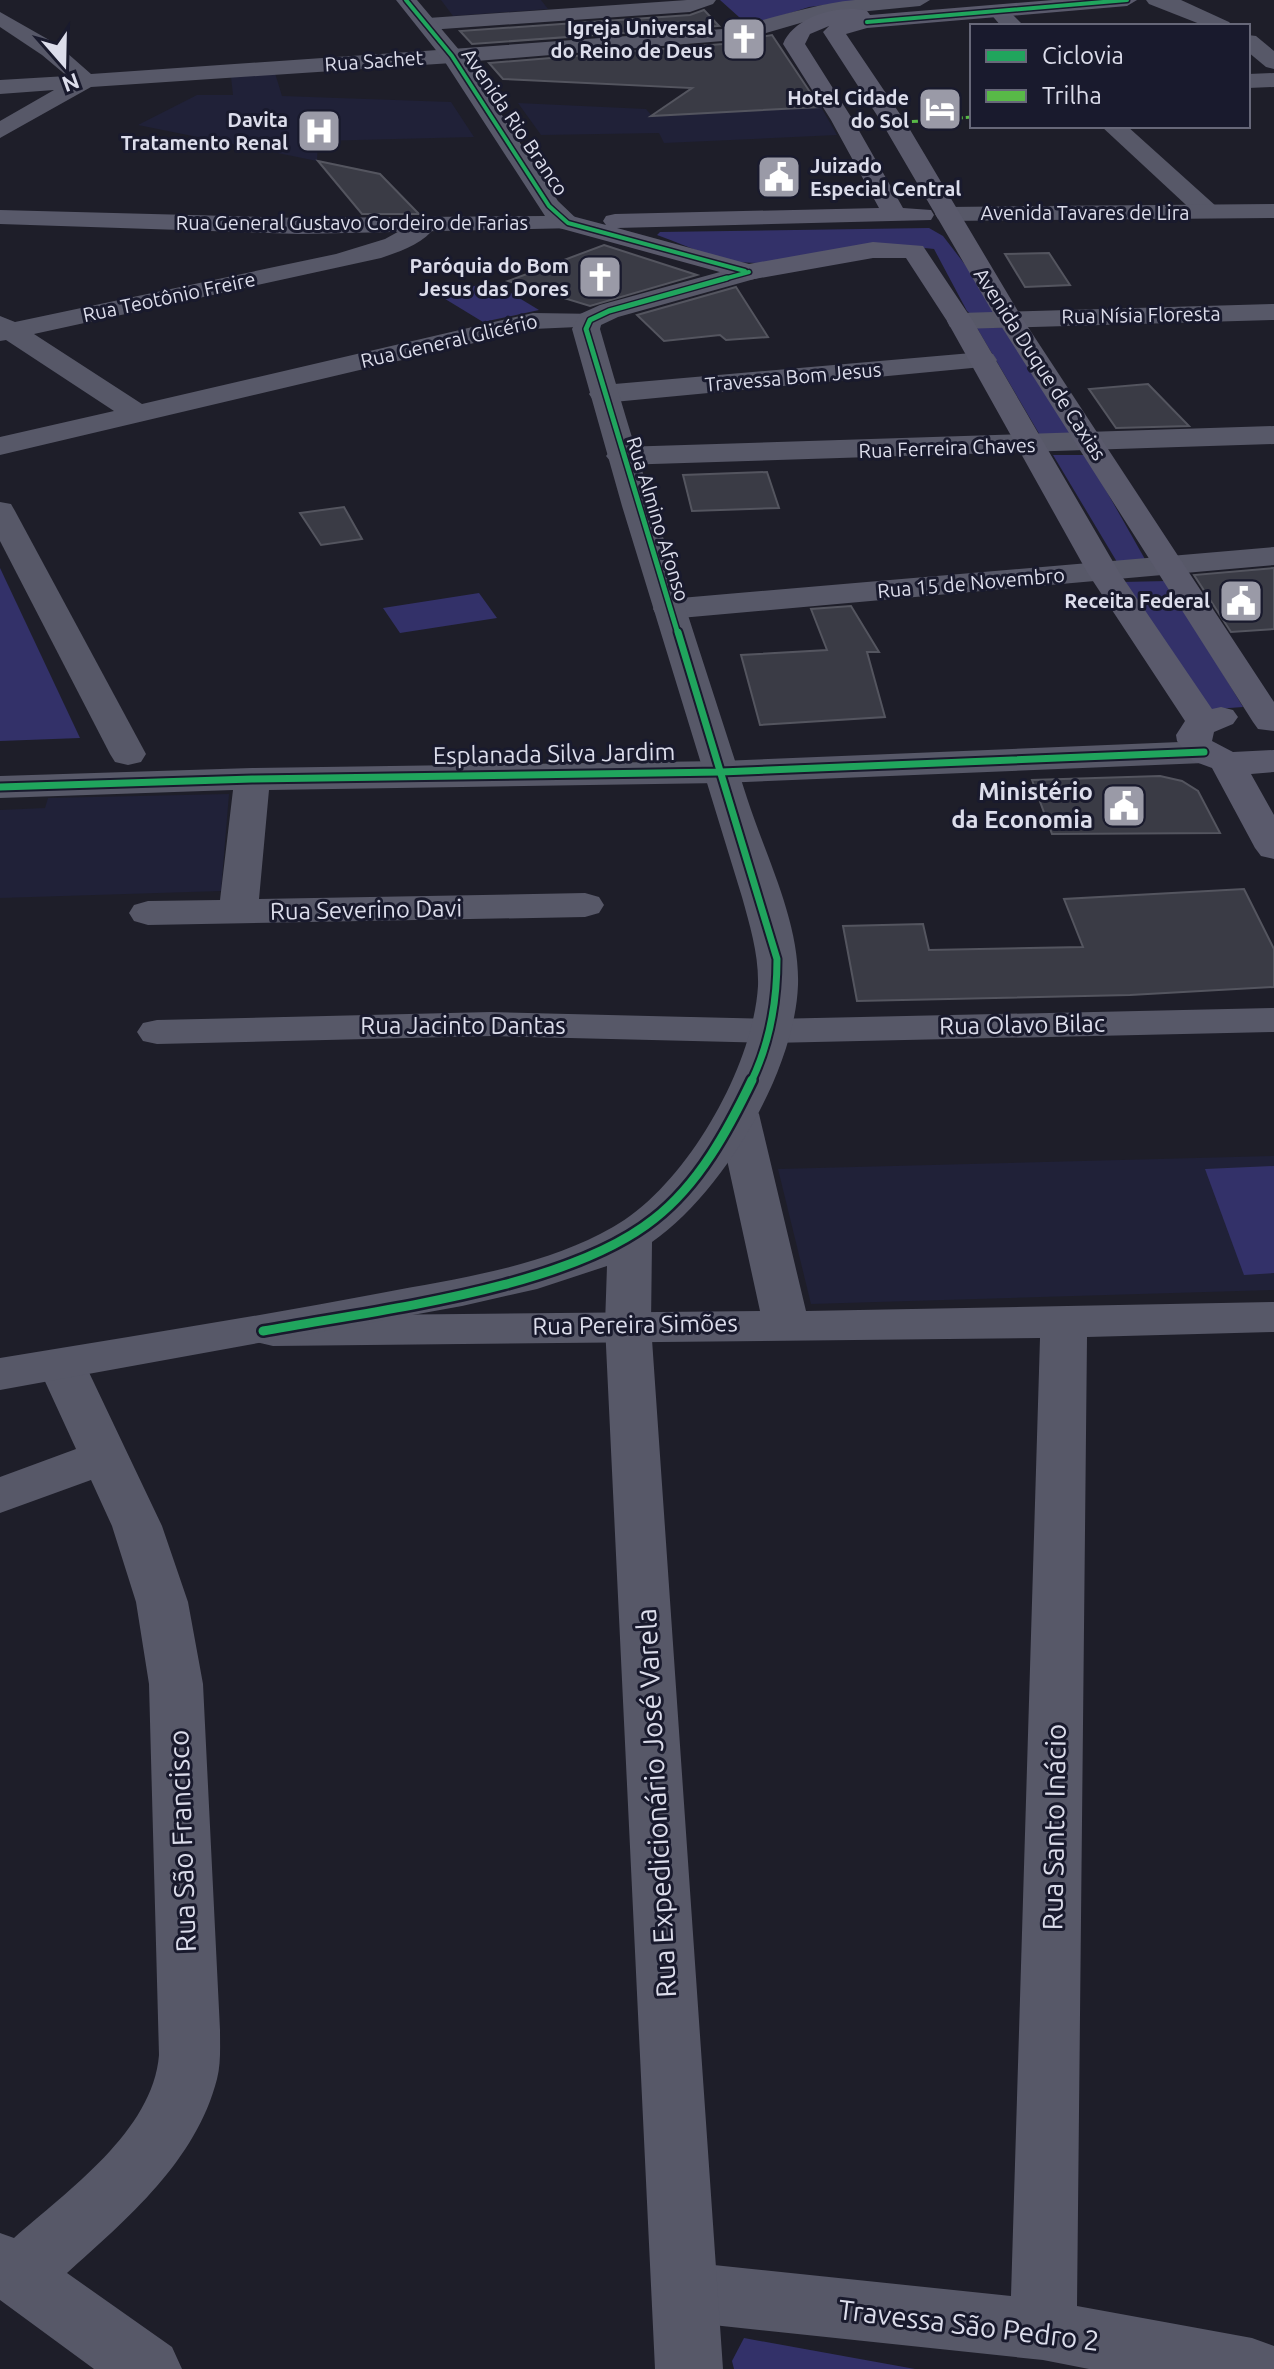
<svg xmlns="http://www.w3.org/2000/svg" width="1274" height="2369" viewBox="0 0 1274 2369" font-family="Ubuntu,sans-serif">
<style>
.built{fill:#202138}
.green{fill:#333169}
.building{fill:#3a3b45;stroke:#54555f;stroke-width:2}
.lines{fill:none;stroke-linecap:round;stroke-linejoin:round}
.minor{fill:#575868;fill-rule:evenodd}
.tertiary{fill:#575868;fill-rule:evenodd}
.secondary{fill:#5a5a6c;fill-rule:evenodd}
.primary{fill:#58596a;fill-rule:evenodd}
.quiet{stroke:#58b947;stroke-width:3;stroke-dasharray:6 3;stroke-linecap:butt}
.cycleway-far3-casing{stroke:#191a2d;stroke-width:7}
.cycleway-far2-casing{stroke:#191a2d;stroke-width:8}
.cycleway-far1-casing{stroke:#191a2d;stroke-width:11}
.cycleway-casing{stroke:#191a2d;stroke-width:14}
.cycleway-far3{stroke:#20a55d;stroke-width:4}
.cycleway-far2{stroke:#20a55d;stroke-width:5}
.cycleway-far1{stroke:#20a55d;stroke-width:7}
.cycleway{stroke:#20a55d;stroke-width:9}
.labels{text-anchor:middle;stroke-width:6;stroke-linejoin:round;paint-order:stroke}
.far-poi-label{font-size:20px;font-weight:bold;fill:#dcddeb;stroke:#191a2d;text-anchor:end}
.far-street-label{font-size:20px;fill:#dcddeb;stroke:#191a2d}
.street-label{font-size:24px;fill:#dcddeb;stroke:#191a2d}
.poi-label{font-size:24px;font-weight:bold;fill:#dcddeb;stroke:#191a2d;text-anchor:end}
.near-street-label{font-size:28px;fill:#dcddeb;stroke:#191a2d}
</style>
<rect width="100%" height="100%" fill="#1e1e29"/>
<g class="built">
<polygon points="441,0 541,0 548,9 453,16"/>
<polygon points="275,73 282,96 451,102 474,137 318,141 317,161 138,125 197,95 233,95 231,77"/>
<polygon points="518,103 646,109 652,116 821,107 837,135 664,143 659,133 541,135"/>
<polygon points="229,794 221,891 0,898 0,810 45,808 48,798"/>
<polygon points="1274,1156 1274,1290 811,1304 778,1169"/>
</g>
<g class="green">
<polygon points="720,0 864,0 809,7 749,26"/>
<path d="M 929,228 L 943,236 L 1000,310 L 999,314 L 972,315 L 967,311 L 934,249 C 868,240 804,269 739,262 C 712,259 683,244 657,235 L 660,232 Z"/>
<polygon points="493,282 539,310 483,322 437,294"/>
<polygon points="1005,327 1074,436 1041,437 977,328"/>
<polygon points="1053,455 1086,455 1146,561 1117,562"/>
<polygon points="0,568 80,738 0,741"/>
<polygon points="1167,581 1243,707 1202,710 1122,582"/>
<polygon points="479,593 497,618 400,633 383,608"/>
<polygon points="1274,1166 1274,1273 1244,1275 1205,1169"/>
<polygon points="744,2338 915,2369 734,2369 732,2361"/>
</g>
<g class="building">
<polygon points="704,10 719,26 472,44 460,31 690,15"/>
<polygon points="772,35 820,107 651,116 692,88 503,79 489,63 723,44"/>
<polygon points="318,161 380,174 419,214 362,214"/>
<polygon points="604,245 697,275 590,306 508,281"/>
<polygon points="1049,253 1070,285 1025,287 1005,254"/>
<polygon points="736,287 768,337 726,340 720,335 664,341 637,315"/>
<polygon points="1148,384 1189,426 1116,428 1089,389"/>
<polygon points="767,472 779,508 692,511 683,475"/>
<polygon points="344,507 362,539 321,545 300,513"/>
<polygon points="1274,568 1274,629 1231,632 1194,575"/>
<polygon points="851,606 879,652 867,652 885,717 760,725 741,655 827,650 811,609"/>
<polygon points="1160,776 1182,781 1198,791 1220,833 1052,834 1032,780"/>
<polygon points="1244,889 1274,949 1274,987 1130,995 857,1001 843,926 923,924 929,950 1083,947 1064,899"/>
</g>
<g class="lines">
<g class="minor">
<polygon points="687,0 716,0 713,4 690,12 428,30 417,24 428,18"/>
<polygon points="999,6 1006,8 1024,26 1001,26 989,12"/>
<polygon points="0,12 58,45 91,74 452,49 463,56 452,63 91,87 0,138 0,121 54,90 0,94 0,80 67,76 42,55 0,27"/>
<polygon points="1274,73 1274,87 1248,88 1248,74"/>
<polygon points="1101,126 1127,126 1217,207 1220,212 1217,217 1199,217"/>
<path d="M 423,218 L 432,221 L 436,226 C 423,244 401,251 381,258 L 34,334 L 142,404 L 533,313 L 600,314 L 603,320 L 600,326 L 533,329 L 0,455 L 0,437 L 114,411 L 6,340 L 0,341 L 0,316 L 15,322 L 336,254 L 385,239 Z"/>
<polygon points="1274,304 1274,320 960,329 950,327 947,321 950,315 960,313"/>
<polygon points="983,352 993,354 997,360 993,366 603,403 593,400 589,394 593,388 603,385"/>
<polygon points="1274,426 1274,444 621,465 611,462 606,456 611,450 621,447"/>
<polygon points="0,502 11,504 15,511 146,754 141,762 128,765 115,762 110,754 0,541"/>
<polygon points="1274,547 1274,565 669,619 657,616 653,609 657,602 669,599"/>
<polygon points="1204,741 1217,744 1222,752 1217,760 1204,763 721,783 269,790 259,899 585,893 599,897 604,905 599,913 585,917 148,925 134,921 129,913 134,905 148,901 220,900 233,790 0,798 0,776 252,768 721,761"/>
<polygon points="1274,1008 1274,1032 770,1043 491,1036 157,1044 143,1041 137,1032 143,1023 157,1020 491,1012 770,1019"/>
<polygon points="738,1101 753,1105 759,1114 806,1311 1274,1302 1274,1332 1087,1337 1077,2306 1252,2338 1274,2346 1274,2369 1089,2369 1043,2360 685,2322 662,2313 652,2292 662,2271 685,2262 1011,2296 1040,1338 273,1346 256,1342 250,1331 256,1320 273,1316 760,1311 717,1114 723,1105"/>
<path d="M 61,1349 L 78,1353 L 85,1364 L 162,1526 L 188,1602 L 203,1684 L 220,2030 C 220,2046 221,2064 217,2079 C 196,2161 127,2219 67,2273 L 172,2347 L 182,2369 L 94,2369 L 0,2300 L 0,2233 L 14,2238 C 67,2191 153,2131 159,2055 L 149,1684 L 136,1602 L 112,1526 L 91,1480 L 0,1513 L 0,1477 L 76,1449 L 37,1364 L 44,1353 Z"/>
</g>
<g class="tertiary">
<path d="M 855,0 L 930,0 L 920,6 L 828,15 L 766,33 L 723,41 L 452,63 L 441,56 L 452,49 L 723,29 C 768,21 810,4 855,0 Z"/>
<polygon points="1146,0 1181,0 1229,22 1233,26 1205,26 1149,4"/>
<polygon points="1248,35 1256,36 1274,51 1274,69 1266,67 1248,52"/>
<polygon points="1274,204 1274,218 947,221 938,219 935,214 938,209 947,207"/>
<path d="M 749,264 L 758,266 L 762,272 L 758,278 L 618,317 L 601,325 L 600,329 C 645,487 697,642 747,798 C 766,857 800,922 798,985 C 795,1071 723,1193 652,1242 L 651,1325 L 723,2369 L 655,2369 L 605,1325 L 607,1266 L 537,1289 L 462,1306 L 0,1390 L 0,1358 C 127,1337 255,1317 381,1293 C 460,1278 543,1267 613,1227 C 685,1187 753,1068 758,986 C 759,955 750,926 742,897 L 622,506 L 572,329 L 580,314 L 600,305 Z"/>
</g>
<path class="secondary" d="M 1053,0 L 1137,0 L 1127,6 L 867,28 L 846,34 L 906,123 L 1022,318 L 1274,702 L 1274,731 L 1258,729 L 1253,722 L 996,318 L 882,123 L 823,32 L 829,26 L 810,34 L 805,44 L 853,120 L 903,208 L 931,210 L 934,215 L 931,220 L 617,228 L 749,264 L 873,242 L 923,246 L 973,321 L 1119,572 L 1212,709 L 1221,707 L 1233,710 L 1238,717 L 1233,724 L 1214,732 L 1212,741 L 1233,752 L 1274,750 L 1274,772 L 1251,774 L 1274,815 L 1274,859 L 1261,856 L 1255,848 L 1212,768 L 1193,761 L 1177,741 L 1176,735 L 1185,721 L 1087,572 L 947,321 L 906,258 L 873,258 L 749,280 L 559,228 L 555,223 L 559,218 L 568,215 L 606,225 L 603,221 L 606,216 L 615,214 L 879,208 L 831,120 L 783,44 C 794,16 840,4 867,11 L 870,15 Z"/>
<polygon class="primary" points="396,0 417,0 460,51 558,201 581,223 577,228 299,234 0,224 0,210 299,218 545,216 443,59"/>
<polyline class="quiet" points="894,123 972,117"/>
<g class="cycleway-far3-casing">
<g id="cycleway-far3">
<polyline points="406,0 452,56 549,206 568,223 745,271"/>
<polyline points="867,22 1127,0"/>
<polyline points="720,280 749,272"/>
</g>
</g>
<g class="cycleway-far2-casing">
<polyline id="cycleway-far2" points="678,634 586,329 590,320 609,311 727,278"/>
</g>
<g class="cycleway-far1-casing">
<g id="cycleway-far1">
<path d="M 678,632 L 777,959 C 777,1002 770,1043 751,1082"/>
<polyline points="0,787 252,779 721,772 1204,752"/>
</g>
</g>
<g class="cycleway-casing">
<path id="cycleway" d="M 263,1331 C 375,1310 565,1290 654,1219 C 699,1184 728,1130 752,1080"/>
</g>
<use href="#cycleway-far3" class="cycleway-far3"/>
<use href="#cycleway-far2" class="cycleway-far2"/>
<use href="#cycleway-far1" class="cycleway-far1"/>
<use href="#cycleway" class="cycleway"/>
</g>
<defs>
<g id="church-square" transform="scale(2.3)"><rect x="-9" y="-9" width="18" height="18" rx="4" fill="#9a9aa7" stroke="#191a2d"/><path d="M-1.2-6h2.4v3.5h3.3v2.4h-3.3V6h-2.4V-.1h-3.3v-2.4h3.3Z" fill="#fff"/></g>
<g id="hotel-square" transform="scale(2.3)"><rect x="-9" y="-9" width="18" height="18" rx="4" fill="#9a9aa7" stroke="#191a2d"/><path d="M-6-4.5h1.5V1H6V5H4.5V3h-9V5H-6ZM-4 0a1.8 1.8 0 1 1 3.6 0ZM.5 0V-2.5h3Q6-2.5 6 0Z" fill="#fff"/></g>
<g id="hospital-square" transform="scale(2.3)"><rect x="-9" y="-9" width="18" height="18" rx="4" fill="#9a9aa7" stroke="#191a2d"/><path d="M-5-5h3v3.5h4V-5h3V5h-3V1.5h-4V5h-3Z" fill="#fff"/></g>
<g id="civic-square" transform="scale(2.3)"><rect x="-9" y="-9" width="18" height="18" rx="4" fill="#9a9aa7" stroke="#191a2d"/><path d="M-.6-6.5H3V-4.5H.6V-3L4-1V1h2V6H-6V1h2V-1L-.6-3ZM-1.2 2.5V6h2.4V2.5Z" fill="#fff"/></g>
</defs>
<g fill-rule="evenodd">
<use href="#church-square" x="744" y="39"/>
<use href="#hotel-square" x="940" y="109"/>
<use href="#hospital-square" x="319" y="131"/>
<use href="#civic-square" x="779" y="177"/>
<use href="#church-square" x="600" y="277"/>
<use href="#civic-square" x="1241" y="601"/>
<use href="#civic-square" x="1124" y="806"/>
</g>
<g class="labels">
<g class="far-poi-label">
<text x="713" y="35">Igreja Universal<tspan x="713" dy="23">do Reino de Deus</tspan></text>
<text x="909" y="105">Hotel Cidade<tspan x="909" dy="23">do Sol</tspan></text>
<text x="288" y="127">Davita<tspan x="288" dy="23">Tratamento Renal</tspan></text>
<text x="810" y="173" text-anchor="start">Juizado<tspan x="810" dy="23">Especial Central</tspan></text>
<text x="569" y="273">Paróquia do Bom<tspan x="569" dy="23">Jesus das Dores</tspan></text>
<text x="1210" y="608">Receita Federal</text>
</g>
<g class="far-street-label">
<text transform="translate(374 61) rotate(-4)" y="7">Rua Sachet</text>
<text transform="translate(515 122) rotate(56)" y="7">Avenida Rio Branco</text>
<text x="1085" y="220">Avenida Tavares de Lira</text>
<text x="352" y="230">Rua General Gustavo Cordeiro de Farias</text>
<text transform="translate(169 297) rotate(-12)" y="7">Rua Teotônio Freire</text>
<text transform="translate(1141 315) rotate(-1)" y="7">Rua Nísia Floresta</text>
<text transform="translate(449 341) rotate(-13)" y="7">Rua General Glicério</text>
<text transform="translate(1040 364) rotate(57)" y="7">Avenida Duque de Caxias</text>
<text transform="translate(793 377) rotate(-5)" y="7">Travessa Bom Jesus</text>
<text transform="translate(947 448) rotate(-2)" y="7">Rua Ferreira Chaves</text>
<text transform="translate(658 519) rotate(73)" y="7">Rua Almino Afonso</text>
<text transform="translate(971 583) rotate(-5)" y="7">Rua 15 de Novembro</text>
</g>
<g class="street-label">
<text transform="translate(554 754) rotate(-1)" y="8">Esplanada Silva Jardim</text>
<text transform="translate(366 910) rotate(-1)" y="8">Rua Severino Davi</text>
<text transform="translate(1022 1025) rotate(-1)" y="8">Rua Olavo Bilac</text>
<text x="463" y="1034">Rua Jacinto Dantas</text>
<text transform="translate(635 1325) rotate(-1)" y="8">Rua Pereira Simões</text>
</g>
<g class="poi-label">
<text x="1093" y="800">Ministério<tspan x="1093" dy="28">da Economia</tspan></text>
</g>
<g class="near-street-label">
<text transform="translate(656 1803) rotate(-93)" y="10">Rua Expedicionário José Varela</text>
<text transform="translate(1054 1827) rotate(-89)" y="10">Rua Santo Inácio</text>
<text transform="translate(182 1841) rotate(-92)" y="10">Rua São Francisco</text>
<text transform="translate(969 2325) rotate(7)" y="10">Travessa São Pedro 2</text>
</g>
</g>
<rect x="970" y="24" width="280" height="104" fill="#191a2d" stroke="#676879" stroke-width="2"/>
<rect x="986" y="50" width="40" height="12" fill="#20a55d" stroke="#676879" stroke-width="2"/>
<text x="1042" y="64" font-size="24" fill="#dcddeb">Ciclovia</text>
<rect x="986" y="90" width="40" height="12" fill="#58b947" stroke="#676879" stroke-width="2"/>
<text x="1042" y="104" font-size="24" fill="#dcddeb">Trilha</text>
<g transform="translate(64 64) rotate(160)" stroke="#191a2d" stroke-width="6" paint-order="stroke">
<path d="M0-6L14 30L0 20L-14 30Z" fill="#dcddeb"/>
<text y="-12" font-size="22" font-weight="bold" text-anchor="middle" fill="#dcddeb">N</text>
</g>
</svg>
